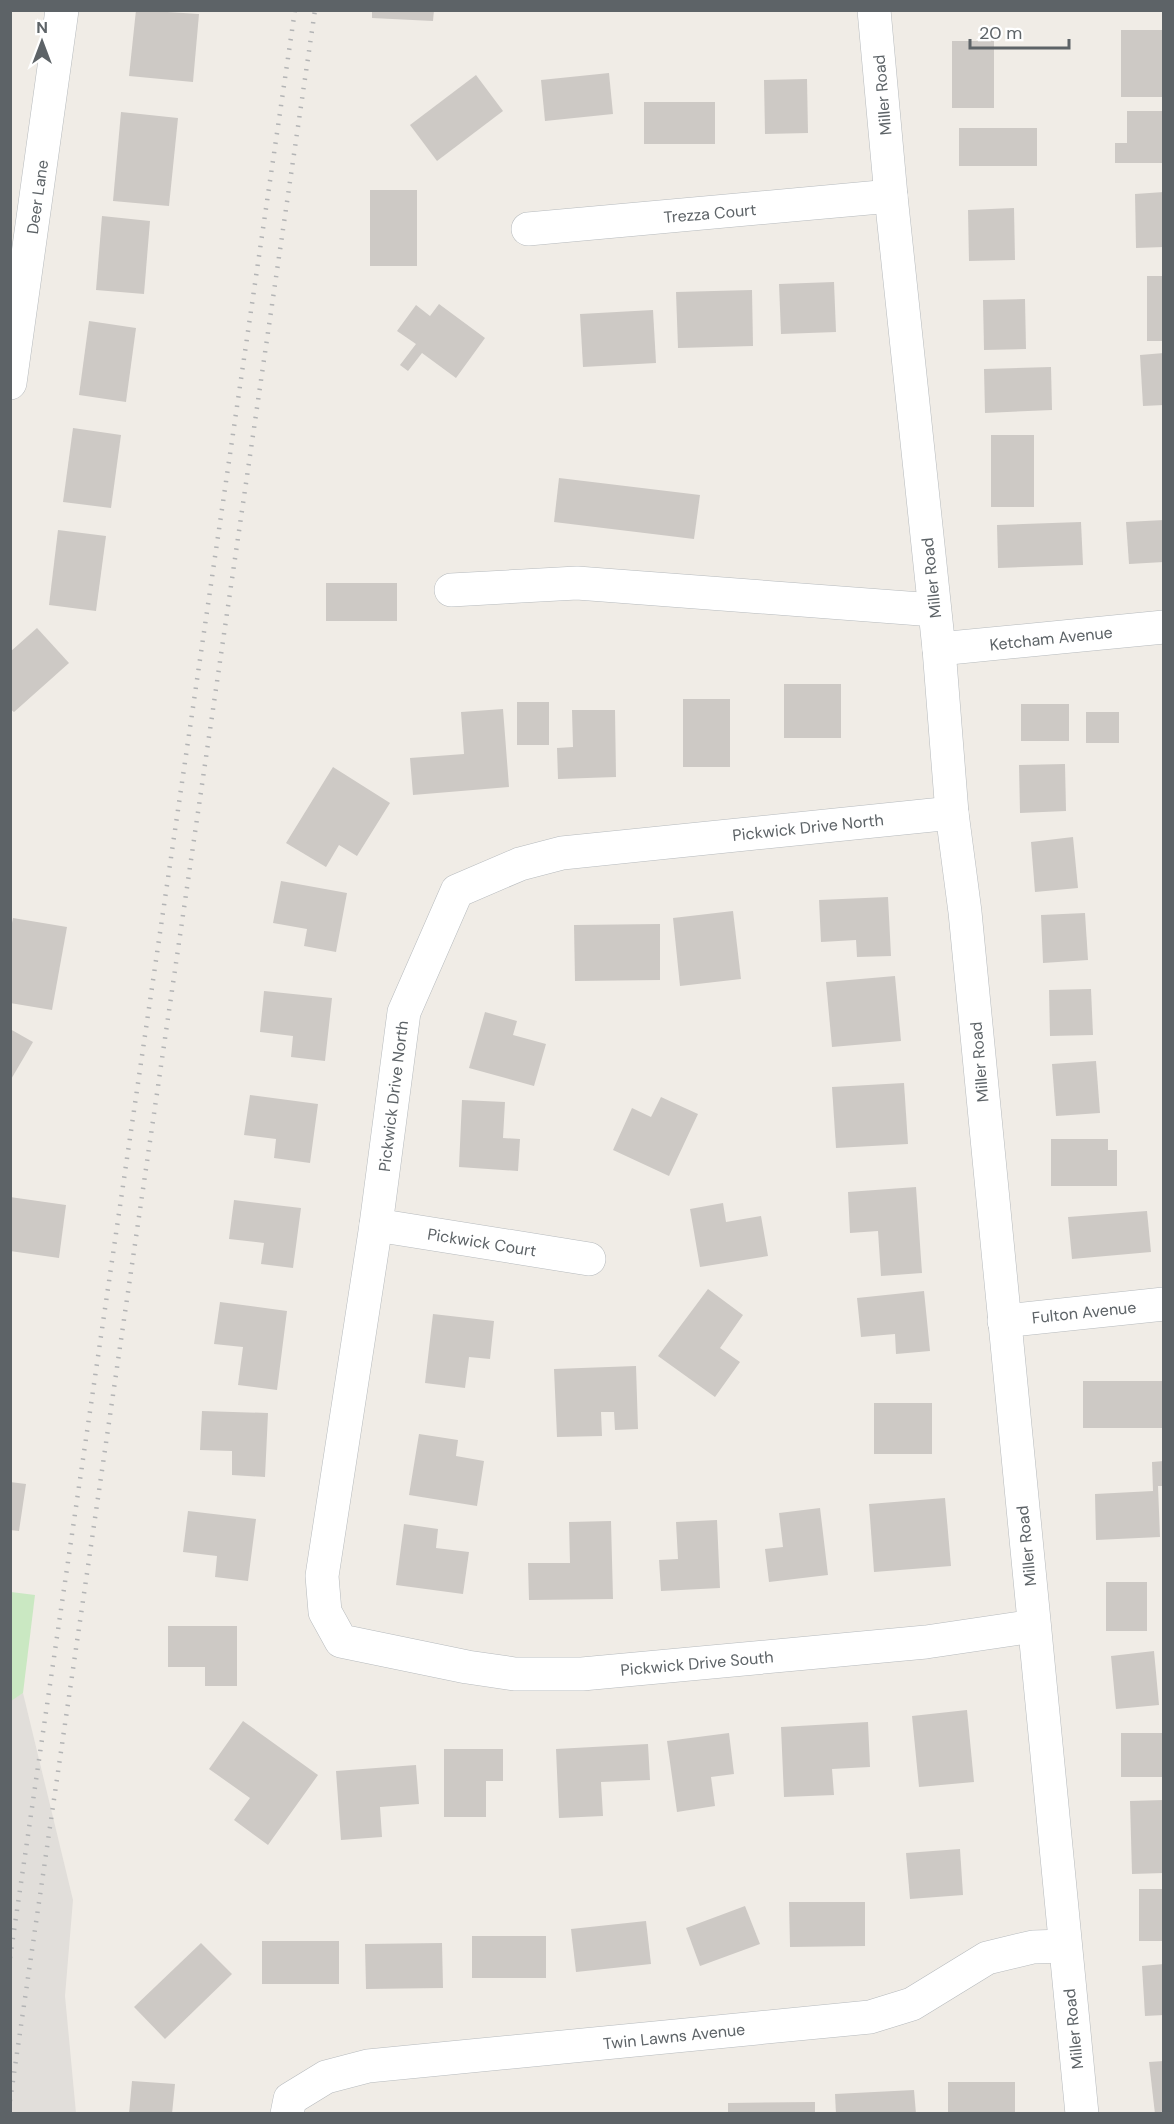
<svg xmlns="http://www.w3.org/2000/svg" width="1174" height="2124" viewBox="0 0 1174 2124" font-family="'DM Sans',sans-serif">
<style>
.industrial{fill:#e1deda}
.green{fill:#cae8c2}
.building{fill:#cdc9c5}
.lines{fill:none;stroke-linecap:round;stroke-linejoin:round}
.minor-casing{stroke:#b6babd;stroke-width:34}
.minor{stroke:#fff;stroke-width:33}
.rail{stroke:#b3b4b5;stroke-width:4.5;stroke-dasharray:1.5 8;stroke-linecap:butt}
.labels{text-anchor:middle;stroke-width:4.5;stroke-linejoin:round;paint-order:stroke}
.street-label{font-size:16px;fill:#5d6367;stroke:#fff}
</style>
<rect width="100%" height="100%" fill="#f0ece6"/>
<polygon class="industrial" points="23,1693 73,1900 65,1996 76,2113 11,2114 10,1701"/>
<polygon class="green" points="11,1592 35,1595 23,1693 11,1701"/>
<g class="building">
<polygon points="136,10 199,14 193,82 129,76"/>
<polygon points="372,10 434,10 433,21 372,18"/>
<rect x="1121" y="30" width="43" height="67"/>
<rect x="952" y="41" width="42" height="67"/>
<polygon points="609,73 613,114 545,121 541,80"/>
<polygon points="476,75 503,111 437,161 410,125"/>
<polygon points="807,79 808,133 765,134 764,80"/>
<rect x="644" y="102" width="71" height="42"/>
<polygon points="1127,111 1164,111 1164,163 1115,163 1115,143 1127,143"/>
<polygon points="121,112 178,118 169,206 113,201"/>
<rect x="959" y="128" width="78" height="38"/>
<rect x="370" y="190" width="47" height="76"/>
<polygon points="1164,192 1164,247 1136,248 1135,194"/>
<polygon points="1014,208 1015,260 969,261 968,210"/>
<polygon points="102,216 150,221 144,294 96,290"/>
<rect x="1147" y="276" width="17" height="65"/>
<polygon points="834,282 836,332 781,334 779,284"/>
<polygon points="752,290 753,346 678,348 676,292"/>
<polygon points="1025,299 1026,349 984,350 983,300"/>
<polygon points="439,304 485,338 456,378 422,353 408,371 400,365 416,344 397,331 416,305 430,316"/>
<polygon points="653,310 656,363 583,367 580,314"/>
<polygon points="89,321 136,328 126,402 79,395"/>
<polygon points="1164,353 1164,405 1143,406 1140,355"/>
<polygon points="1051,367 1052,410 985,413 984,369"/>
<polygon points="73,428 121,435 111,508 63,502"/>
<rect x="991" y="435" width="43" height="72"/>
<polygon points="559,478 700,495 694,539 554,522"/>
<polygon points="1164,520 1164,562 1129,564 1126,522"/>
<polygon points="1081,522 1083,565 998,568 997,525"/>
<polygon points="58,530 106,536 96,611 49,605"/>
<rect x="326" y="583" width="71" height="38"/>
<polygon points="37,628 69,663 14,712 10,709 10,652"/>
<rect x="784" y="684" width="57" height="54"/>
<rect x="683" y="699" width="47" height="68"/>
<rect x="517" y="702" width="32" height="43"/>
<rect x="1021" y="704" width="48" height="37"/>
<polygon points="503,709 509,787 413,795 410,758 464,754 461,712"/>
<polygon points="572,710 615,710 616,777 558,779 557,748 573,747"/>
<rect x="1086" y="712" width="33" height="31"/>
<polygon points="1065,764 1066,811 1020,813 1019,765"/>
<polygon points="333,767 390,803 357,856 339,845 326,867 286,843"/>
<polygon points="1073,837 1078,888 1035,892 1031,842"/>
<polygon points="281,881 347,893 336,952 304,946 307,929 273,923"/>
<polygon points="888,897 891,956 857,957 856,940 821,942 819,900"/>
<polygon points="733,911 741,979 680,986 673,918"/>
<polygon points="1085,913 1088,960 1043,963 1041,915"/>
<polygon points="13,918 67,927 52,1010 10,1003 10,933"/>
<polygon points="660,924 660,980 575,981 574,925"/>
<polygon points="895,976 901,1041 832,1047 826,982"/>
<polygon points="1091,989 1093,1035 1050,1036 1049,990"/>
<polygon points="264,991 332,998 325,1061 291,1057 293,1036 260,1032"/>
<polygon points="485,1012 517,1021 513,1035 546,1044 534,1086 469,1068"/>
<polygon points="10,1029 33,1042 10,1081"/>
<polygon points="1096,1061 1100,1113 1056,1116 1052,1064"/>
<polygon points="904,1083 908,1144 836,1148 832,1087"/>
<polygon points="250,1095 318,1104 310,1163 274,1158 276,1139 244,1135"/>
<polygon points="661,1097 698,1114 669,1176 613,1150 632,1108 651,1117"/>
<polygon points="462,1100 505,1102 503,1138 520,1139 518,1171 459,1167"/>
<polygon points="1051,1139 1108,1139 1108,1150 1117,1150 1117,1186 1051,1186"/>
<polygon points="916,1187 922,1273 881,1276 878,1231 850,1233 848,1192"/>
<polygon points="10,1197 66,1205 59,1258 10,1251"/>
<polygon points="234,1200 301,1208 293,1268 261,1264 264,1243 229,1239"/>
<polygon points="723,1203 726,1222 761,1216 768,1256 700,1267 690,1209"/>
<polygon points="1147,1211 1151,1252 1072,1259 1068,1217"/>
<polygon points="708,1289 743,1315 720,1348 740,1362 715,1397 658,1356"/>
<polygon points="924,1291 930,1351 896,1354 895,1334 861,1337 857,1298"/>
<polygon points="220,1302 287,1311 277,1390 238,1385 243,1347 214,1344"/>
<polygon points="433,1314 494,1321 490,1359 469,1357 465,1388 425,1383"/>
<polygon points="636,1366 638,1429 615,1430 614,1412 601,1412 602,1436 557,1437 554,1369"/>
<rect x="1083" y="1381" width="79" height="47"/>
<rect x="874" y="1403" width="58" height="51"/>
<polygon points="202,1411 268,1413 265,1477 232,1475 232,1451 200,1450"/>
<polygon points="419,1434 458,1440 456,1456 484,1461 477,1506 409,1495"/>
<polygon points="1164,1461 1164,1486 1158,1486 1160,1537 1096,1540 1095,1494 1153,1491 1152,1462"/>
<polygon points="10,1482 26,1484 19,1531 10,1530"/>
<polygon points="945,1498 951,1566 874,1572 869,1504"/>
<polygon points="820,1508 828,1575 769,1582 765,1549 783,1547 779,1513"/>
<polygon points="188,1511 256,1519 248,1581 215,1577 217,1556 183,1552"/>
<polygon points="717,1520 720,1588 661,1591 659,1560 678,1559 676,1522"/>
<polygon points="611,1521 613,1599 529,1600 528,1563 570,1563 569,1522"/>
<polygon points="404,1524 438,1529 436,1548 469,1552 463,1594 396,1585"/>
<rect x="1106" y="1582" width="41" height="49"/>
<polygon points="168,1626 237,1626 237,1686 205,1686 205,1667 168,1667"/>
<polygon points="1154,1651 1159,1705 1116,1709 1111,1656"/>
<polygon points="967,1710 974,1782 919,1787 912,1716"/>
<polygon points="243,1721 318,1775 268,1845 234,1820 250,1798 209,1769"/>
<polygon points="868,1722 870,1767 832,1769 834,1795 784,1797 781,1727"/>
<polygon points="729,1733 734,1774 711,1777 715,1806 677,1812 667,1741"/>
<rect x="1121" y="1733" width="43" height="44"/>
<polygon points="648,1744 650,1780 601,1782 603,1816 559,1818 556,1749"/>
<polygon points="444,1749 503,1749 503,1781 486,1781 486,1817 444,1817"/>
<polygon points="416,1765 419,1804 380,1807 382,1837 341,1840 336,1771"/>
<polygon points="1164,1800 1164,1873 1132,1874 1130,1801"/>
<polygon points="960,1849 963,1895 910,1899 906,1853"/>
<rect x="1139" y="1889" width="25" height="52"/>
<polygon points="789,1902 865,1902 865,1946 790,1947"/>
<polygon points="745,1906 760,1944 700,1966 686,1928"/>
<polygon points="646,1921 651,1964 576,1972 571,1929"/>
<rect x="472" y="1936" width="74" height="42"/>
<rect x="262" y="1941" width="77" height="43"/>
<polygon points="201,1943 232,1974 165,2039 134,2007"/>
<polygon points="442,1943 443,1988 366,1989 365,1944"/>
<polygon points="1164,1964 1164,2015 1145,2016 1142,1966"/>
<polygon points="1164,2061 1164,2114 1155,2114 1149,2062"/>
<polygon points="132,2081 175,2084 172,2114 129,2114"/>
<rect x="948" y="2082" width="67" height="32"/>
<polygon points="914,2090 916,2114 836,2114 835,2094"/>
<polygon points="815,2102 815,2114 728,2114 728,2103"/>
</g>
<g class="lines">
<g class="minor-casing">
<g id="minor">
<polyline points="874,10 891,196 939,649 952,813 965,912 1082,2114"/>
<polyline points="528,229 891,196"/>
<polyline points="10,383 62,10"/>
<polyline points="451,590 577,583 934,610"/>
<polyline points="939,649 1164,627"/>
<polyline points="952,813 562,853 520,864 457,891 404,1012 376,1225 322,1576 325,1612 341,1641 467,1667 515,1674 582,1674 926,1642 1034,1626"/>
<polyline points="376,1225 589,1259"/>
<polyline points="1004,1321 1164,1304"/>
<polyline points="287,2114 290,2099 326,2077 368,2066 870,2017 912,2004 987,1958 1033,1947 1065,1946"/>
</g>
</g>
<use href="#minor" class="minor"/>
<g class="rail">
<polyline points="10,1958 295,10"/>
<polyline points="10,2101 315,10"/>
</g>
</g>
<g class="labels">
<g class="street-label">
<text transform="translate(882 95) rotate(-95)" y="6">Miller Road</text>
<text transform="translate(37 197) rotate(-82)" y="6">Deer Lane</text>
<text transform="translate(710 213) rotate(-5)" y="6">Trezza Court</text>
<text transform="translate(931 578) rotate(-96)" y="6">Miller Road</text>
<text transform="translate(1051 638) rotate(-6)" y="6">Ketcham Avenue</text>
<text transform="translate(808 827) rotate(-6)" y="6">Pickwick Drive North</text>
<text transform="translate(979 1062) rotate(-95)" y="6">Miller Road</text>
<text transform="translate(393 1096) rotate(-83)" y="6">Pickwick Drive North</text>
<text transform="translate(482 1242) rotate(9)" y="6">Pickwick Court</text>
<text transform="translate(1084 1312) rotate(-6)" y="6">Fulton Avenue</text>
<text transform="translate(1026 1546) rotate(-96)" y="6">Miller Road</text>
<text transform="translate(697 1663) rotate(-5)" y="6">Pickwick Drive South</text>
<text transform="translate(1073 2029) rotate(-96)" y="6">Miller Road</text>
<text transform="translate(674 2036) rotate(-6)" y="6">Twin Lawns Avenue</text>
</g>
</g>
<rect width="1174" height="2124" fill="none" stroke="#5d6367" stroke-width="24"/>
<g transform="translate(42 42)" stroke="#ffffff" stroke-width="4.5" paint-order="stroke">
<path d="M0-4.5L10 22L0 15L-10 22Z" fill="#5d6367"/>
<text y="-9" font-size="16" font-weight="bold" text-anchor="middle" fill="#5d6367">N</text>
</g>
<path d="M970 39v9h99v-9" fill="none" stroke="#5d6367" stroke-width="3"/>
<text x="979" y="39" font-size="18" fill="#5d6367" stroke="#ffffff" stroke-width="4.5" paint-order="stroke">20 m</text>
</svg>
